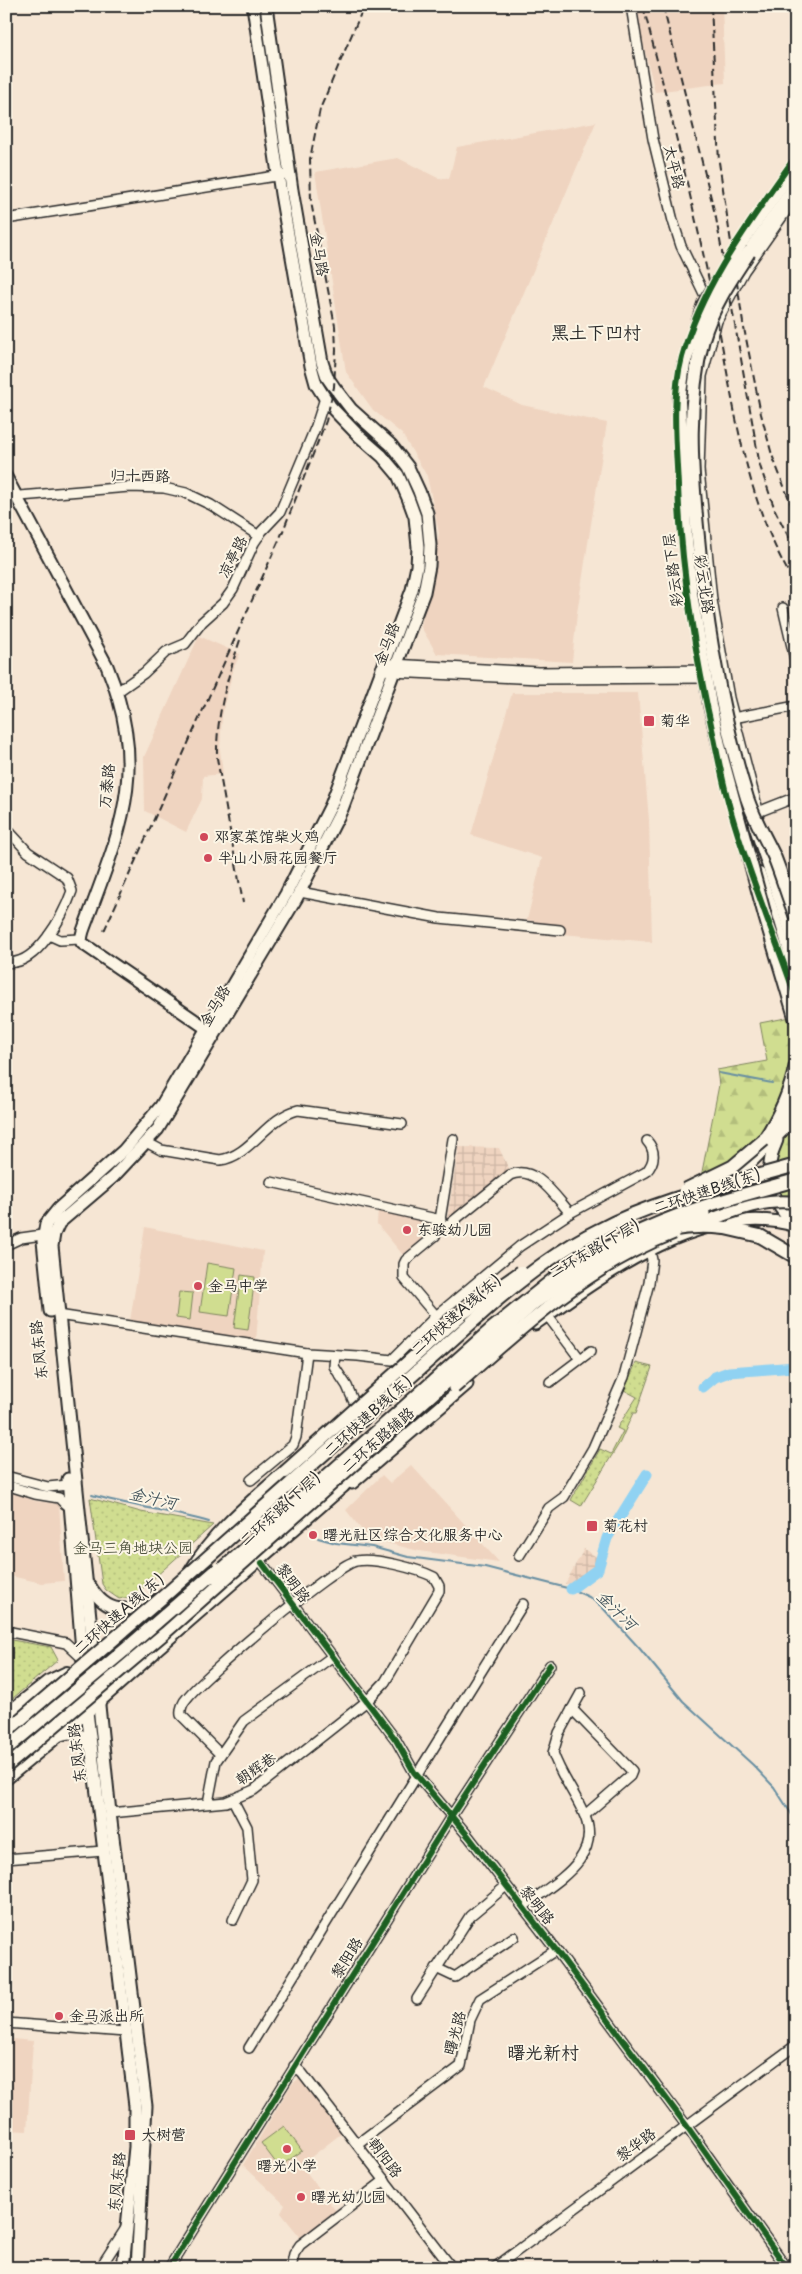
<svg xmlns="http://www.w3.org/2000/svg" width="802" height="2274" viewBox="0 0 802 2274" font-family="'Playpen Sans','LXGW WenKai TC',sans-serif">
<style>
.built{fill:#efd4c0}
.industrial{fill:url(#industrial-grid)}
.grass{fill:url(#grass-dots);stroke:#7e845e}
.forest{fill:url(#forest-firs);stroke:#7e845e}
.pitch{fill:#d0dd90;stroke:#7e845e}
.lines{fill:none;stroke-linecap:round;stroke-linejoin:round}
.stream{stroke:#688fa2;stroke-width:2}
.river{stroke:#90d2f2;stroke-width:11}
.minor-casing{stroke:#2b2b2b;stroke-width:12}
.major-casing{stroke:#2b2b2b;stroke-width:15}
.highway-casing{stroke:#2b2b2b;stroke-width:16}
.minor{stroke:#fcf5e5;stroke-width:9}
.major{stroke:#fcf5e5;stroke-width:11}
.highway{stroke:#fcf5e5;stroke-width:12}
.rail{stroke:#2b2b2b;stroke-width:2;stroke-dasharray:8 4;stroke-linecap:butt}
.minor-bridge-casing{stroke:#2b2b2b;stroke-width:12;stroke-linecap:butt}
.major-bridge-casing{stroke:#2b2b2b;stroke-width:15;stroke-linecap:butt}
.highway-bridge-casing{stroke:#2b2b2b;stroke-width:16;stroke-linecap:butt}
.minor-bridge{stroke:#fcf5e5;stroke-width:9}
.major-bridge{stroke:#fcf5e5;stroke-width:11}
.highway-bridge{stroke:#fcf5e5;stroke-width:12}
.cycleway-casing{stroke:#fcf5e5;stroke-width:9}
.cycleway{stroke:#1b5e20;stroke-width:6}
.poi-dot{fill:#d1495b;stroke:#fcf5e5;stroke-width:2}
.labels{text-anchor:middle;stroke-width:4;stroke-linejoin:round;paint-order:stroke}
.street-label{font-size:15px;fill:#2b2b2b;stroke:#fcf5e5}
.poi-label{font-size:15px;fill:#2b2b2b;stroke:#fcf5e5;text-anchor:start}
.park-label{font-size:15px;fill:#545844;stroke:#fcf5e5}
.water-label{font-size:16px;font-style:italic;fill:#44555d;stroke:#fcf5e5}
.quarter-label{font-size:18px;fill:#2b2b2b;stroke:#fcf5e5}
</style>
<defs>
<pattern id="industrial-grid" width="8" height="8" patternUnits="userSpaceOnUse" patternTransform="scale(1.25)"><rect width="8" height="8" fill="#efd4c0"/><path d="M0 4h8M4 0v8" fill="none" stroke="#cdb6a5"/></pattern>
<pattern id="grass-dots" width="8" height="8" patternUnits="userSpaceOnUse" patternTransform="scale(1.25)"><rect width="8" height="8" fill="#d0dd90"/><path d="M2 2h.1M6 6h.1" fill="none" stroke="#b3be7c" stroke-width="1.8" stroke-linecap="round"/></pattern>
<pattern id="forest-firs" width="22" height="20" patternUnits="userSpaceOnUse" patternTransform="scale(1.25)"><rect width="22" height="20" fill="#d0dd90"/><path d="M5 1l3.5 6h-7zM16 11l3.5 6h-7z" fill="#b3be7c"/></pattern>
</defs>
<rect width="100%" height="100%" fill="#f6e6d4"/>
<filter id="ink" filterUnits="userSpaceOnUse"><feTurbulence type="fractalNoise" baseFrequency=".02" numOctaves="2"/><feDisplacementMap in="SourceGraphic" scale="10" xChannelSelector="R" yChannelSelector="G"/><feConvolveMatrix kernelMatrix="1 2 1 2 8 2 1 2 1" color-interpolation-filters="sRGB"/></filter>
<g filter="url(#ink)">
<g class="built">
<polygon points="634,6 722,6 725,83 655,92"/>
<polygon points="596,122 484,387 522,405 607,423 577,613 572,662 437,654 421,627 439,533 427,476 402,434 373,410 346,372 315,172 398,158 438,178 449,179 457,147"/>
<polygon points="199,636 240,654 233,670 222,716 220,750 223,774 203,776 202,799 186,832 145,811 144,757"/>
<polygon points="512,693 638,693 649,820 652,942 562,934 561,926 527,920 542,858 471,835"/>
<polygon points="378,1208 435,1221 431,1235 403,1255 377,1224"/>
<polygon points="145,1227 263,1251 256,1342 130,1321"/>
<polygon points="411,1465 499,1562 419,1551 368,1538 346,1510 382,1475 390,1483"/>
<polygon points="6,1490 35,1501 59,1504 64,1581 42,1583 6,1575"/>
<polygon points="12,2039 33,2041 27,2131 7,2130"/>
<polygon points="301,2077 342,2133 301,2165 336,2211 301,2238 281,2213 285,2205 243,2165 292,2084"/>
</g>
<g class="industrial">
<polygon points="459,1147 499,1148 510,1171 447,1220"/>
<polygon points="584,1549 598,1558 596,1565 590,1572 574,1584 565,1584"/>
</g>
<g class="grass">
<polygon points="636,1363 652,1367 636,1413 633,1413 620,1442 581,1506 571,1500 600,1449 611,1454 623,1431 617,1428 637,1397 624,1390"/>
<polygon points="90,1498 141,1512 213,1525 134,1596 119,1599 106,1590 102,1584"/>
<polygon points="6,1639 51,1647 58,1660 6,1704"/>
</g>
<g class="forest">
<polygon points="796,1016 796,1104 762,1147 701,1177 719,1085 717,1070 767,1061 760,1023"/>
<polygon points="796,1121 796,1220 780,1200 774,1170 781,1140"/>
</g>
<g class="pitch">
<polygon points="207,1263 236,1268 229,1316 200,1312"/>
<polygon points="241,1275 255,1277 248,1330 234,1328"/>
<polygon points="179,1292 193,1293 190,1320 176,1318"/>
<polygon points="284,2126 302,2151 279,2167 261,2143"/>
</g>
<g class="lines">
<g class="stream">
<polyline points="719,1073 772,1083"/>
<polyline points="32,1487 44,1491"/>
<path d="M 92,1495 C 131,1506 171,1511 209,1522"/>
<polyline points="318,1538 336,1543 372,1547 408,1557 485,1567 571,1589 589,1597 602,1607 640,1649 683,1701 753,1765 774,1787 796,1821"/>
</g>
<g class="river">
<polyline points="703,1387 715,1377 729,1372 796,1367"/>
<polyline points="571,1589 598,1569 607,1538 647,1474"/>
</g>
<g class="minor-casing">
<g id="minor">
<polyline points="631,6 653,139 673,221 681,246 708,302"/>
<polyline points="6,219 282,175"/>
<polyline points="8,497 129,487 164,488 186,493 211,505 259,536"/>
<polyline points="783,608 796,664"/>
<polyline points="392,664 539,672 709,670"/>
<polyline points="381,668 392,672 539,679 710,678"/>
<polyline points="117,692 144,673 166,652 185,644 202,622 223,603 233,589 254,543 262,531 280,512 316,426 325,398"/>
<polyline points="733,718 796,706"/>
<polyline points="758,812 796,797"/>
<polyline points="759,814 729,698 712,600 699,470 702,376 717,321 744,271 796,197"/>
<path d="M 6,828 L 28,852 L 67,878 L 72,891 C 64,914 36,968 6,962"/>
<polyline points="300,892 439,918 560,930"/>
<polyline points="49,935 60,940 81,939"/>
<path d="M 146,1142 L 161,1150 L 220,1160 C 251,1156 266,1118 298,1110 L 402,1124"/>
<polyline points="271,1182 441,1220"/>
<path d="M 439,1226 L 446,1227 L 510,1175 C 535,1164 555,1196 570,1213"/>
<polyline points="6,1245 21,1238 49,1234"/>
<path d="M 58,1315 L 307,1353 L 358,1356 L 392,1360 L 436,1316 L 520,1246 L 570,1213 L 646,1172 C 655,1162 656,1151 647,1141"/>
<polyline points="547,1315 580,1359"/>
<polyline points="436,1316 404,1278 404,1264 406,1260 435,1236 439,1226 453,1139"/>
<polyline points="335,1355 334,1366 337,1371 347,1386 353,1400 361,1410"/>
<polyline points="550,1382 591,1351"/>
<polyline points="6,1476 48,1487 68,1485"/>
<polyline points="251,1480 293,1445 296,1437 307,1353"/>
<polyline points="6,1485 35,1494 59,1498 65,1504 70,1505"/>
<polyline points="519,1556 549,1508 564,1497 593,1448 624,1377 649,1283 652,1260 650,1251"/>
<polyline points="262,1563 396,1740 414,1772 469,1837 556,1950 686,2125 787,2268"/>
<polyline points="6,1631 66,1643 83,1659"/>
<polyline points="572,1709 632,1771 630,1776 585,1815"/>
<polyline points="423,1765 523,1604"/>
<polyline points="208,1803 216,1761 244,1721 333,1656"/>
<path d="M 110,1813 L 226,1802 L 254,1790 L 367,1701 L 385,1682 L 439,1591 L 439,1586 L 434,1577 C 418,1569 374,1557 356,1561 C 335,1565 204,1676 187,1698 C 183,1702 180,1709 181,1715 L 220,1754"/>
<polyline points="6,1859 103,1851"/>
<path d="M 523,1907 C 553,1883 606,1858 583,1812 C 574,1792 560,1774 553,1753 L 559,1733 L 581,1693"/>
<polyline points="233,1920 252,1880 247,1827 233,1800"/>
<polyline points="436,1968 455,1977 514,1937"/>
<polyline points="417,1999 470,1916 506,1886"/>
<polyline points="6,2023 125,2032"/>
<polyline points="249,2048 416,1777"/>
<polyline points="294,2066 302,2073 452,2268"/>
<polyline points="357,2144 461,2066 470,2020 480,1999 556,1950"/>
<polyline points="100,2268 126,2228"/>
<polyline points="169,2268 452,1815 550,1665"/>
<polyline points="291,2268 294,2254 300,2245 385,2180"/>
<polyline points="494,2268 796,2045"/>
</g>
</g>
<g class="major-casing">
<g id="major">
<path d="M 6,477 L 107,666 C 150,773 120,830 83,931 L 81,939 L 82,943 L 206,1028"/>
<path d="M 777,1140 C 763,1169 769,1204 796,1224"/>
<polyline points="713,1183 750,1163 796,1117"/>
<polyline points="50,1311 43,1241 46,1224 59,1208 124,1150 161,1106 286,894 331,805 412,590 417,566 418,547 415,517 408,498 398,475 382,456 358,435 330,406 316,384 311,366 281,194 253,6"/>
<path d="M 535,1324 C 604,1274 706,1199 796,1226"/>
<polyline points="68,1479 87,1712 135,2106 135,2147 123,2268"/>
<polyline points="352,1483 467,1384"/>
<path d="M 90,1586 C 107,1615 128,1613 157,1600"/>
<path d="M 60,1735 C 74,1730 85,1734 91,1748"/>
<polyline points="6,1779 99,1702 154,1653"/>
<polyline points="137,2268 146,2106 110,1813 52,1246 54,1234 59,1223 113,1177 158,1129 296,899 342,809 424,592 429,566 430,545 427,513 419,491 408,467 391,445 351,409 334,387 327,377 322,362 292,190 266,6"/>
</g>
</g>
<g class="highway-casing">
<g id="highway">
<polyline points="741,243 796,165"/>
<polyline points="749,252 796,185"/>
<polyline points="755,825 796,946"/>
<polyline points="759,874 796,981"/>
<polyline points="777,1125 796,1108"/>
<path d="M 764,1140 C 780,1116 790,1093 796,1065"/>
<polyline points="725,1228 760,1236"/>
<path d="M 191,1571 C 215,1531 250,1503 285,1472"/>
<polyline points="147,1657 343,1486 370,1454"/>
<polyline points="6,1715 48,1682 67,1673"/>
</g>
</g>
<use href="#minor" class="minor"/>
<use href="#major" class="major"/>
<use href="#highway" class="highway"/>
<g class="rail">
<path d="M 643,6 C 669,105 693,204 714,304 C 734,400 743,500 796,585"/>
<polyline points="663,6 716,218 760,466 775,510 796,552"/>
<polyline points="711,6 719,162 743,323 761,414 772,455 796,517"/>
<path d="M 240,640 C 227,679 216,716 217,758 L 243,903"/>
<polyline points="104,931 283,531 326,421 334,387 336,350 335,326 311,202 310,159 320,109 364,6"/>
</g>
<g class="minor-bridge-casing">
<polyline id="minor-bridge" points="416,1777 423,1765"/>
</g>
<g class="major-bridge-casing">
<g id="major-bridge">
<path d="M 694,1226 C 725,1215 762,1197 796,1203"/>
<polyline points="665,1228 704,1213"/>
<path d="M 454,1388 C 522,1327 588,1266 674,1233"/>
<polyline points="213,1577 491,1329 558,1275"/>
<polyline points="6,1767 165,1633 535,1303 584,1269 648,1235"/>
</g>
</g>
<g class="highway-bridge-casing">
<g id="highway-bridge">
<polyline points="741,243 704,304 684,364 679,401 685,528 691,593 710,705 722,758 765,916 796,1020"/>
<path d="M 749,252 C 731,279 712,307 703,339 C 687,401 691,464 697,527 C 705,618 720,711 747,798 C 754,819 765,837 774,856 C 782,876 788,897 796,917"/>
<polyline points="685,1190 732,1167 764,1140"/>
<polyline points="760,1236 796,1257"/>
<path d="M 639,1239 C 666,1228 696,1225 725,1228"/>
<path d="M 553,1281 C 585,1261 616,1241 650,1227 C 697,1206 747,1194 796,1180"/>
<polyline points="285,1472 463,1313 521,1272"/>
<path d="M 14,1725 L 171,1590 L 498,1299 C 530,1273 562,1248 599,1230 C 660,1198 730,1184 796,1165"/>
<polyline points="6,1749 126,1649 218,1569"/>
</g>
</g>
<use href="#minor-bridge" class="minor-bridge"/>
<use href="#major-bridge" class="major-bridge"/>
<use href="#highway-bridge" class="highway-bridge"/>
<g class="cycleway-casing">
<g id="cycleway">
<path d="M 796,156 C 752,219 703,282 682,357 C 671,399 676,443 678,486 C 681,571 695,655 714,738 C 719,763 724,788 731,812 C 749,875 775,936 796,998"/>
<polyline points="262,1563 396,1740 414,1772 469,1837 556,1950 686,2125 787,2268"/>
<polyline points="169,2268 452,1815 550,1665"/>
</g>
</g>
<use href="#cycleway" class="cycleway"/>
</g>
</g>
<g class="poi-dot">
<rect x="643" y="715" width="12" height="12" rx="2.5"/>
<circle cx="204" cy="837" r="5"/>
<circle cx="208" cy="858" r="5"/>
<circle cx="407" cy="1230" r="5"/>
<circle cx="198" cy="1286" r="5"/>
<rect x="586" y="1520" width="12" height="12" rx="2.5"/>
<circle cx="313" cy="1535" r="5"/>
<circle cx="59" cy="2016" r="5"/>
<rect x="124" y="2129" width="12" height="12" rx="2.5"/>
<circle cx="287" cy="2149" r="5"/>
<circle cx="301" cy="2197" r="5"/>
</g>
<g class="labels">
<g class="street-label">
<text transform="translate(674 167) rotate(76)" y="5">太平路</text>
<text transform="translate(319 254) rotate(80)" y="5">金马路</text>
<text transform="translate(140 476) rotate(1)" y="5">归十西路</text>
<text transform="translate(233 557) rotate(-63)" y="5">凉亭路</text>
<text transform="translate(673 570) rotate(-97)" y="5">彩云路下层</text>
<text transform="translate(704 584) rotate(82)" y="5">彩云北路</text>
<text transform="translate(387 644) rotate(-69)" y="5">金马路</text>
<text transform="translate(107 786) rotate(-84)" y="5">万泰路</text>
<text transform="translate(215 1006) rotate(-60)" y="5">金马路</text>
<text transform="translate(707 1191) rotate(-18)" y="5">二环快速B线(东)</text>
<text transform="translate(594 1249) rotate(-30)" y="5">二环东路(下层)</text>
<text transform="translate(456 1315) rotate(-41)" y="5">二环快速A线(东)</text>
<text transform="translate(39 1350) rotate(-96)" y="5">东风东路</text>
<text transform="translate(368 1416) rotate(-42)" y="5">二环快速B线(东)</text>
<text transform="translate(378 1440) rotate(-41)" y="5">二环东路辅路</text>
<text transform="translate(280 1509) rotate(-42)" y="5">二环东路(下层)</text>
<text transform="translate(293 1583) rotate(53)" y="5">黎明路</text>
<text transform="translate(119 1614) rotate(-41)" y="5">二环快速A线(东)</text>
<text transform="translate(77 1753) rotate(-97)" y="5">东风东路</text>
<text transform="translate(256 1769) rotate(-34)" y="5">朝辉巷</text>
<text transform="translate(537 1905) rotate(51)" y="5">黎明路</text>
<text transform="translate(347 1958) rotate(-58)" y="5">黎阳路</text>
<text transform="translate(455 2033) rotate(-75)" y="5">曙光路</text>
<text transform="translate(636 2145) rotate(-37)" y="5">黎华路</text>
<text transform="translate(385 2158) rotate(53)" y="5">朝阳路</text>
<text transform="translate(117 2182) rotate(-84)" y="5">东风东路</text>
</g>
<g class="poi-label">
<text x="660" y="726">菊华</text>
<text x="214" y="842">邓家菜馆柴火鸡</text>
<text x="218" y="863">半山小厨花园餐厅</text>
<text x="417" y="1235">东骏幼儿园</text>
<text x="208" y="1291">金马中学</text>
<text x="603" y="1531">菊花村</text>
<text x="323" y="1540">曙光社区综合文化服务中心</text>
<text x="69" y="2021">金马派出所</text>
<text x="141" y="2140">大树营</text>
<text x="287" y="2171" text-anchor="middle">曙光小学</text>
<text x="311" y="2202">曙光幼儿园</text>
</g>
<g class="park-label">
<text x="133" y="1553">金马三角地块公园</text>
</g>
<g class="water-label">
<text transform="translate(153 1498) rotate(13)" y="6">金汁河</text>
<text transform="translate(617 1610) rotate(45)" y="6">金汁河</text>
</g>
<g class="quarter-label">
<text x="596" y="339">黑土下凹村</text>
<text x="543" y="2059">曙光新村</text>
</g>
</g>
<rect width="802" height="2274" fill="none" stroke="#fcf5e5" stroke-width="25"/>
<rect x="12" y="12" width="777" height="2249" fill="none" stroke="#2b2b2b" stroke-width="2" filter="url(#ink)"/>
</svg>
